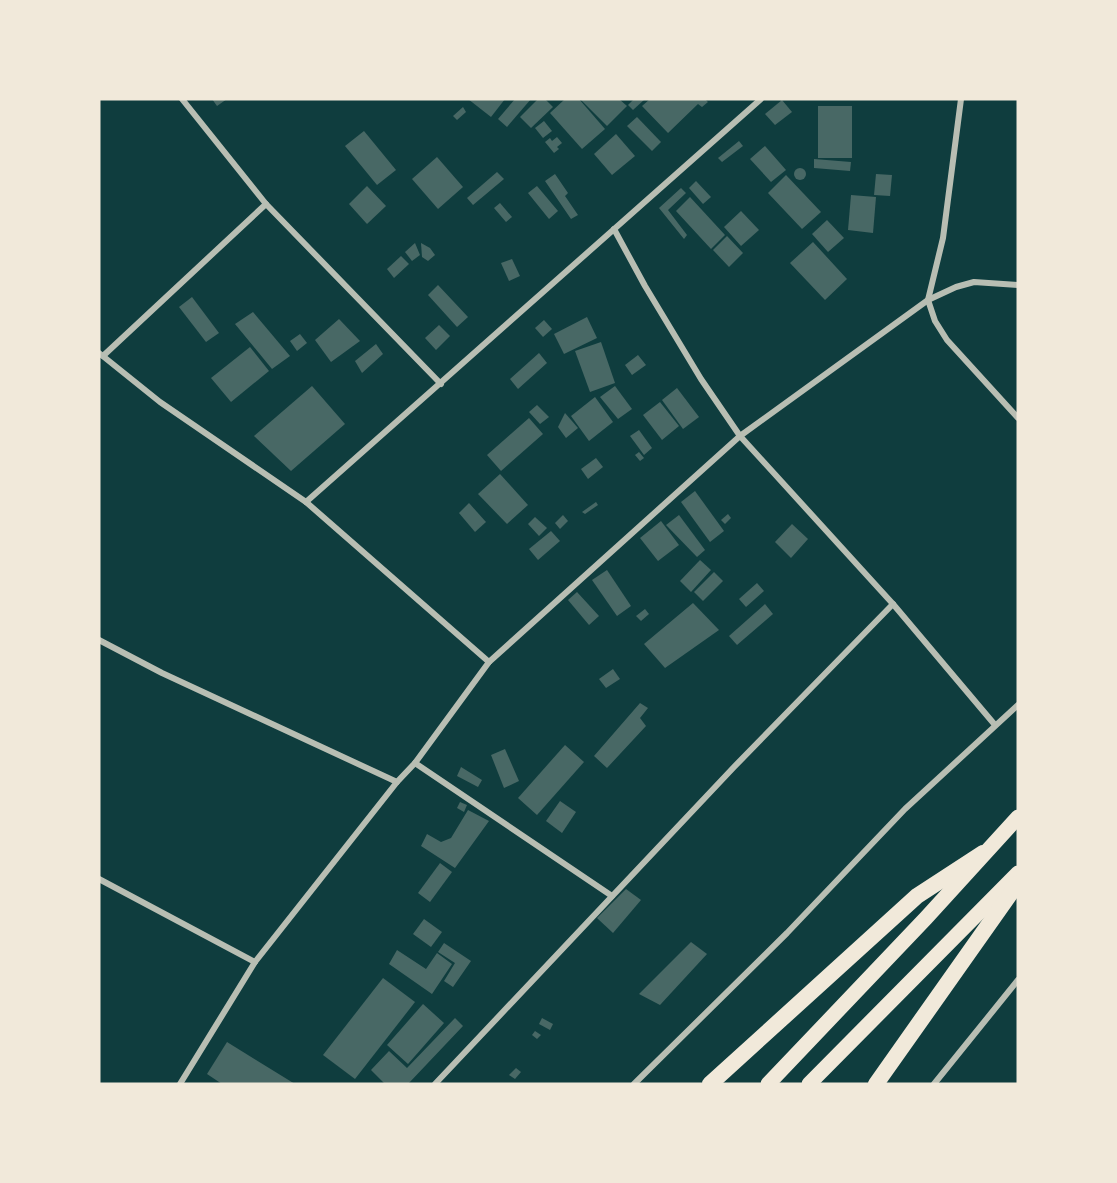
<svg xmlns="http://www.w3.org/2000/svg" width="1117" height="1183" viewBox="0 0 1117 1183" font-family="Cabin,sans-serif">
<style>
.building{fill:#486865}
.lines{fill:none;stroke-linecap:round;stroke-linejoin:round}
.minor{stroke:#b8beb3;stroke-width:6}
.primary{stroke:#f1e9da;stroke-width:15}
.trunk{stroke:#f1e9da;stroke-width:16}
</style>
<rect width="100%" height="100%" fill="#0f3d3e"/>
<g class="building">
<polygon points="212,99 227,99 217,106"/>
<polygon points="468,99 505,99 491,117"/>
<polygon points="515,99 531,99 507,127 498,119"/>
<polygon points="538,99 545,99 553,107 531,128 520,117"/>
<polygon points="565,99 579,99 605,129 582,149 550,113"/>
<polygon points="580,99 619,99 627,106 607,126"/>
<polygon points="634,99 645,99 633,110 628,105"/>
<polygon points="650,99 705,99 708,102 702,107 698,104 668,133 642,106"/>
<polygon points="782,100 792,112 775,125 765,114"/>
<rect x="818" y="106" width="34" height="52"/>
<polygon points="463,107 466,112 457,120 453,116"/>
<polygon points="637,117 661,142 652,151 627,126"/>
<polygon points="544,121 552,131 543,138 535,128"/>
<polygon points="364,131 396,170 377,185 345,146"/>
<polygon points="616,134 635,156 612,175 594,154"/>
<polygon points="557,137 562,143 557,147 559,149 554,153 545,142 550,138 552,141"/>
<polygon points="739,141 743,146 722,162 718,158"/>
<polygon points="765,146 786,170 771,182 750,159"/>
<polygon points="437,157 463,187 438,209 412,179"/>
<polygon points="814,159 851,162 850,171 814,168"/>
<circle cx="800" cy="174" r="6"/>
<polygon points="497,172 504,179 473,205 467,198"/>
<polygon points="555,174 568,193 565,196 578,215 571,219 545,181"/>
<polygon points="876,174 892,175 890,196 874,195"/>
<polygon points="786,175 821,212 802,229 768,193"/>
<polygon points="696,181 711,197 703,204 689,188"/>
<polygon points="367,186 386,206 367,224 349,204"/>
<polygon points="537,186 558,211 549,219 528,193"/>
<polygon points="681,188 686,193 668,210 687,235 684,239 659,208"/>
<polygon points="851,195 876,197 873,233 848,230"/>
<polygon points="690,197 725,235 711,249 676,211"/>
<polygon points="500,203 512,217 506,222 494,208"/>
<polygon points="741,211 759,230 741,246 724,227"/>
<polygon points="827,220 844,238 828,252 812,234"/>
<polygon points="727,236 743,253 729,267 713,250"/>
<polygon points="813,242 847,279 825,300 790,263"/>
<polygon points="415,243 420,255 412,261 405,252"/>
<polygon points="421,243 430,248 435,255 428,261 422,257"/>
<polygon points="401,256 409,264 394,278 387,269"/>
<polygon points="512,259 520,276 509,281 501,263"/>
<polygon points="438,285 468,317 457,327 428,295"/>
<polygon points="192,297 219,333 206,342 179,307"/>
<polygon points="253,312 290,356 272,369 235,324"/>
<polygon points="587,317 597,338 564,354 554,334"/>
<polygon points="339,319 360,341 331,362 315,340"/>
<polygon points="544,320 552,329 543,337 535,328"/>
<polygon points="439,325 450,336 436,350 425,338"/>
<polygon points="300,334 307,343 297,351 290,341"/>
<polygon points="601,342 615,383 590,392 575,351"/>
<polygon points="376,344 383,354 362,373 355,361"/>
<polygon points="250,347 269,371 231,402 211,378"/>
<polygon points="539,353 547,363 518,389 510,379"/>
<polygon points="638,355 646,365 632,375 625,365"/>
<polygon points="312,386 345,424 291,471 254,436"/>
<polygon points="615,386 632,409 618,419 600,397"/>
<polygon points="677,388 699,417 683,429 662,400"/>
<polygon points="595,397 613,422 589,441 571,416"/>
<polygon points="660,402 679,426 662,440 643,415"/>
<polygon points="537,405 549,417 540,424 529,412"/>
<polygon points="565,413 578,428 566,438 558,427"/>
<polygon points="529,418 543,434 501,471 487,455"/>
<polygon points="639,430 652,448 644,455 630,436"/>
<polygon points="639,452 644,458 640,461 635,455"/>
<polygon points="596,458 603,467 588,479 581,469"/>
<polygon points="500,474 528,505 507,524 478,494"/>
<polygon points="695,491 724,531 710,542 681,502"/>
<polygon points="596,502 598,505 585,514 582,512"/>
<polygon points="469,503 486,522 475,532 459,513"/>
<polygon points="728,514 731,518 725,524 721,520"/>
<polygon points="563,515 568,521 560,529 555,523"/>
<polygon points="679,515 705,550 697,557 666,525"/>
<polygon points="535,517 547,528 539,536 528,524"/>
<polygon points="661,521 679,545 658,561 640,538"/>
<polygon points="792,524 808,539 791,558 775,542"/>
<polygon points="551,531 560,541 538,560 529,549"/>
<polygon points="700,560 711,570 691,592 680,581"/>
<polygon points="607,570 631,606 617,616 592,580"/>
<polygon points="714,572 723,581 703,601 694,592"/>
<polygon points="757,583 764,591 746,607 739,599"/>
<polygon points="577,592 599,616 589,625 568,600"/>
<polygon points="693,603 719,630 665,668 644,644"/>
<polygon points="765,604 773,614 737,645 729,636"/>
<polygon points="645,609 649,614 641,621 636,616"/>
<polygon points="613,669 620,679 606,688 599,679"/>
<polygon points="640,703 648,708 640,718 646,726 607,768 594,756"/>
<polygon points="565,745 584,762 537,815 518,798"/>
<polygon points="505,749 519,781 504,788 491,755"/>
<polygon points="461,767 482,780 478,787 457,776"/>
<polygon points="560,801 576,812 562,833 546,821"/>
<polygon points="460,802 467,805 464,812 457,808"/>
<polygon points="468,810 489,821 455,868 421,846 427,834 441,842 451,838"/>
<polygon points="440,863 452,872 430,902 418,893"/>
<polygon points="626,889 641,900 613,933 597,918"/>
<polygon points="424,919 442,932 431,947 413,934"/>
<polygon points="691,942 707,954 660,1005 639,994"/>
<polygon points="444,943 471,961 453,987 444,981 455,963 438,952"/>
<polygon points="397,950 426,969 437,953 452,964 432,994 389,964"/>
<polygon points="383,978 415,1002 355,1079 323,1055"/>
<polygon points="423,1004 444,1023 408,1064 387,1045"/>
<polygon points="455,1018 463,1026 408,1084 385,1084 371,1070 389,1051 407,1068"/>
<polygon points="542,1018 553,1024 550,1030 539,1024"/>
<polygon points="535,1031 541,1035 537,1039 532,1035"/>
<polygon points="227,1042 295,1084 222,1084 207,1074"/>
<polygon points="516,1068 521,1072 515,1079 509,1075"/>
</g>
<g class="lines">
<g class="minor">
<polyline points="182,99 266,204 441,384"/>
<polyline points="961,99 943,238 928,300 935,321 947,340 1018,418"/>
<polyline points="614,229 645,286 701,379 740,436 893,604 995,725"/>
<polyline points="99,353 160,402 306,502 489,662"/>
<polyline points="103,356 266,204"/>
<polyline points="306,502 761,99"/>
<polyline points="99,640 162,673 397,782"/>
<polyline points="415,763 612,896"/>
<polyline points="99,879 255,962"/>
<polyline points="180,1084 255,962 397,782 415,763 489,662 740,436 928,300 956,287 974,282 1018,285"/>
<polyline points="435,1084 734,767 893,604"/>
<polyline points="634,1084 787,933 905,809 1018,705"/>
<polyline points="934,1084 1018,980"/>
</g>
<g class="primary">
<polyline points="768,1084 926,918 1018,817"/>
<polyline points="809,1084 1018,873"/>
</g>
<g class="trunk">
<polyline points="710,1084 917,896 983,853"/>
<polyline points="876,1084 1018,883"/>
</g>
</g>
<rect width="1117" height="1183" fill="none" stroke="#f1e9da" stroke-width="201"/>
</svg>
